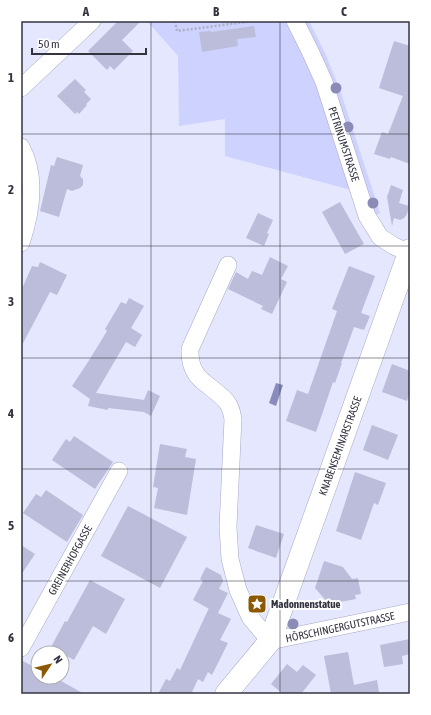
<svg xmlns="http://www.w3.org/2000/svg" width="431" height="715" viewBox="0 0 431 715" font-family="'Asap Condensed',sans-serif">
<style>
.green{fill:#ced2ff}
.water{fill:#898cba}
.building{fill:#bbbdda}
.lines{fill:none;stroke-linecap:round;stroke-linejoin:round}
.street-casing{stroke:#a7a9c5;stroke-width:18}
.secondary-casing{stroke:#a7a9c5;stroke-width:23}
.path{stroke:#aeb0c4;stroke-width:2.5;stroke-dasharray:2 2;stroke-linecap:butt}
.street{stroke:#fff;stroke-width:17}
.secondary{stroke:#fff;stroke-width:22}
.tree{fill:#8a8bb6}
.grid{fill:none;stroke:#333440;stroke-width:1;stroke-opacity:0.55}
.labels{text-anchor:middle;stroke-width:4;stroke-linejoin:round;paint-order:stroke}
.street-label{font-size:11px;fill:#333440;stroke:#fff}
.poi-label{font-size:11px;font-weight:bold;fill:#333440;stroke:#fff;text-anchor:start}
.neatline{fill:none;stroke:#333440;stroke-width:1.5}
.grid-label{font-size:13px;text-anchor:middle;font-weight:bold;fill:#333440}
</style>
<rect width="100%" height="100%" fill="#e5e7ff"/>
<g class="green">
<polygon points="147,21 286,21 300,46 315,76 351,190 225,156 225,119 179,126 178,56"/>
<polygon points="303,21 309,21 326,55 340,90 380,213 375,215"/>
</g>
<polygon class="water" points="276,383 283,385 276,406 269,403"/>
<g class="building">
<polygon points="118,21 141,21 122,40 133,51 114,70 110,66 107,70 88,51"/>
<polygon points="254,26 256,37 237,39 238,46 202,52 199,32 211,31 211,32"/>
<polygon points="394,41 410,46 410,164 391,157 390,159 374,154 382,132 388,134 403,96 379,88"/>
<polygon points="75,79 86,90 84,92 91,99 86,104 87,105 79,114 77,112 75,114 57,96"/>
<polygon points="57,157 83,165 80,176 83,179 83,185 80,188 72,191 67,189 59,217 40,211 51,165 54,166"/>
<polygon points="391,185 403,190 399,203 409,206 407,214 404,218 400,220 394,218 392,226 387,197"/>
<polygon points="340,202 364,244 345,254 322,212"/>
<polygon points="258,213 273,220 267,233 269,234 264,246 246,238"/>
<polygon points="270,257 288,266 281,279 287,282 272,314 261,309 263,306 228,289 236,272 248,279 252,271 262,275"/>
<polygon points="40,262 67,275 57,295 50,292 21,347 21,291 32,266 38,267"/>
<polygon points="349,266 375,276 361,313 370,316 364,330 354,327 341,363 342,363 335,383 333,382 316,432 286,421 297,390 308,394 337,311 332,309"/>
<polygon points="129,298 144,306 131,328 142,335 135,347 126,342 96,393 144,400 148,390 160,396 151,416 144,412 108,408 108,410 88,406 90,399 72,386 88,362 107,331 105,329 121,302 126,304"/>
<polygon points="392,364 410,371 410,391 407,401 382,392"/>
<polygon points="372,425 398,435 388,460 363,450"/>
<polygon points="74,436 113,462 95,489 52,460 66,439 70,442"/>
<polygon points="160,444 187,449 185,457 196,459 187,515 154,508 158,488 153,487"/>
<polygon points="355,472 386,483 378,505 374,503 361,540 336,531"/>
<polygon points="46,490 83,515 67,542 23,513 36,494 41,497"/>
<polygon points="128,506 187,537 160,588 101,556"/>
<polygon points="256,525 284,534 276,558 248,548"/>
<polygon points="21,545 35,554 21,575"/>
<polygon points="324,561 343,567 352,579 358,578 361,594 355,595 356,599 329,604 315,588"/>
<polygon points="206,567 221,575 223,581 219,589 228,593 218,613 231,619 220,640 228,643 212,675 208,672 203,682 198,679 192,692 195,694 158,694 166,679 170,681 177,668 180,670 209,608 215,612 193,600 203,581 200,579"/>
<polygon points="90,580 125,599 106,634 93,626 74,660 51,647 65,621 67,622"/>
<polygon points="410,639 410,654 402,656 403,664 384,667 380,645"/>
<polygon points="348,652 354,685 377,680 379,692 367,694 331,694 324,656"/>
<polygon points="21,660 38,669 38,677 54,677 84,694 21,694"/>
<polygon points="287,664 297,672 303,665 316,675 301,694 283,694 271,684"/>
</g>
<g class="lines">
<g class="street-casing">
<g id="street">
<polyline points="295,21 310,51 324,82 367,216 380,237 394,246 409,253"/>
<polyline points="21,88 92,21"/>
<path d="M 21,147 C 37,176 31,213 21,243"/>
<path d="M 228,265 L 190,349 C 189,381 209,382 226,401 C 231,407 232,413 233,419 L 228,527 L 230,559 L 238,590 L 250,617 L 270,641 L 410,612"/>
<polyline points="21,648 119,471"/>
</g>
</g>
<g class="secondary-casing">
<polyline id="secondary" points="226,694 270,641 410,250"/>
</g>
<polyline class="path" points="175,21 177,31 254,21"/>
<use href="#street" class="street"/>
<use href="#secondary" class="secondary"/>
</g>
<g class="tree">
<circle cx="336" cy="88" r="5.5"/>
<circle cx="348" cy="127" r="5.5"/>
<circle cx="373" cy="203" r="5.5"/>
<circle cx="293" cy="624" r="5.5"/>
</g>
<path class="grid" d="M 151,21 L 151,694M 280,21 L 280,694M 21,134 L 410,134M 21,246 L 410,246M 21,358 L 410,358M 21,469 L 410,469M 21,581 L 410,581"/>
<defs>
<g id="sight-square" transform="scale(1)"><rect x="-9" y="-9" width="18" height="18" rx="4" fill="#8b5903" stroke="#fff"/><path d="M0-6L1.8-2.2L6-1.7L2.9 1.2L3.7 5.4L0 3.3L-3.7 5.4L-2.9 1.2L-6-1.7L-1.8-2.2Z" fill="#fff"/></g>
</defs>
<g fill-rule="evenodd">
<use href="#sight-square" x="257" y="604"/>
</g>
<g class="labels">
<g class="street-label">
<text transform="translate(344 144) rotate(72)" y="4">PETRINUMSTRASSE</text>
<text transform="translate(340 446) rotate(-70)" y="4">KNABENSEMINARSTRASSE</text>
<text transform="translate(70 560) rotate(-61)" y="4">GREINERHOFGASSE</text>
<text transform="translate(340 627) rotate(-12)" y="4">HÖRSCHINGERGUTSTRASSE</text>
</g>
<g class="poi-label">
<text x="271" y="608">Madonnenstatue</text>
</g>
</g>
<rect width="431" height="715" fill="none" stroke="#ffffff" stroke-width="44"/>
<g transform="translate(50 665) rotate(55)"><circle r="19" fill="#ffffff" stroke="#adaeb3"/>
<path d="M0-3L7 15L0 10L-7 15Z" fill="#8b5903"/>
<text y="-6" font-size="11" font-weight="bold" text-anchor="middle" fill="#333440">N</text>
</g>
<path d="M32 48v6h114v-6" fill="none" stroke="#333440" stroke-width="2"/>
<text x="38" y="48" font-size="12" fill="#333440" stroke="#ffffff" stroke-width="3" paint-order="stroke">50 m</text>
<rect x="22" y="22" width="387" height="671" class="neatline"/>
<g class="grid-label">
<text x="86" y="16">A</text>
<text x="216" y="16">B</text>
<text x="344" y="16">C</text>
<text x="11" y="82">1</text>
<text x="11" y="194">2</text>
<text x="11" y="306">3</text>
<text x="11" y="418">4</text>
<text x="11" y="530">5</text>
<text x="11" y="642">6</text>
</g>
</svg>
